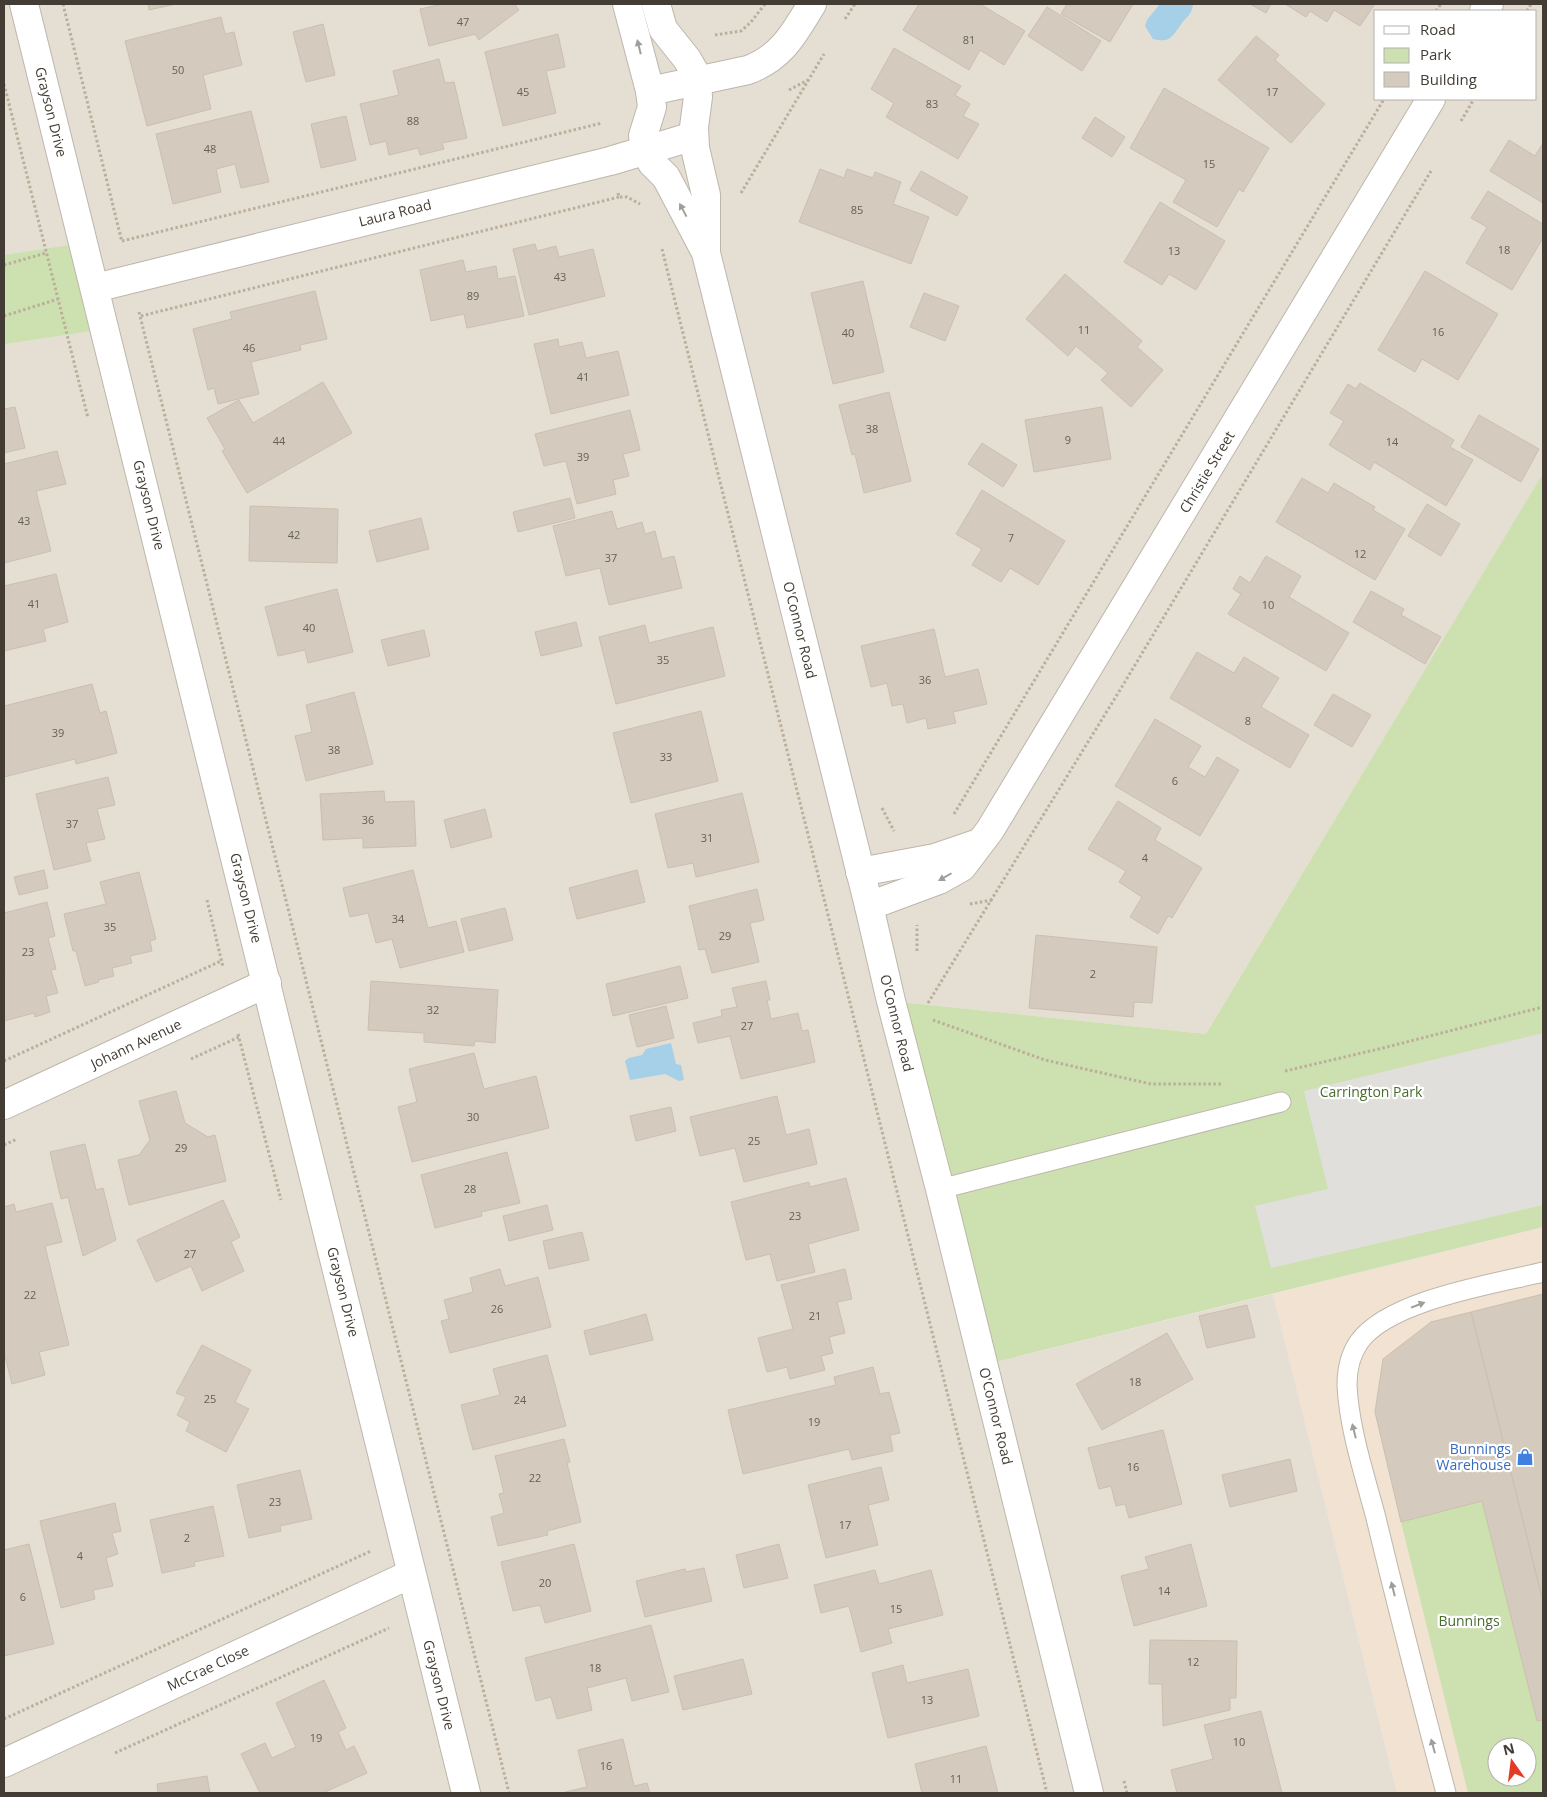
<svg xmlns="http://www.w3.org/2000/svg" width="1547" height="1797" viewBox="0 0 1547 1797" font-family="'Open Sans',sans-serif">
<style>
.residential{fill:#e4ded3;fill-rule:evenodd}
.commercial{fill:#f1e2d1;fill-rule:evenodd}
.green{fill:#cde1b0;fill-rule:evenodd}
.parking{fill:#e1dfdc}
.water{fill:#a5d0e8}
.building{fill:#d4cabe;stroke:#cbbfaf}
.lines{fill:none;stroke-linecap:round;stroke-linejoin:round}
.service-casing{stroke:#beb6ab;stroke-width:21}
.minor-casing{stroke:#beb6ab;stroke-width:30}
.path{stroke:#bbae9b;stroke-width:3;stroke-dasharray:2.5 2.5;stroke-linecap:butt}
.service{stroke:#fff;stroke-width:19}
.minor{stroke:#fff;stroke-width:28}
.oneway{fill:#a09e9a}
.labels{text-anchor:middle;stroke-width:4.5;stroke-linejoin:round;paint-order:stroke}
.number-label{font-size:11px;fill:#666057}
.street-label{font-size:14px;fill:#423c35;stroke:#fff}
.park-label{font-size:14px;fill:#496d2e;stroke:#fff}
.shop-label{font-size:14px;fill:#366cbe;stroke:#fff;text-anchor:end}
</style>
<rect width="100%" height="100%" fill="#f0ece4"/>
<path class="residential" d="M 4,4 L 1543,4 L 1543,473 L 1206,1034 L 892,1001 L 983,1365 L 1273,1294 L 1397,1793 L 4,1793 ZM 1376,11 L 1536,11 L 1536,99 L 1376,99 Z"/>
<path class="commercial" d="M 1543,1227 L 1543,1793 L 1397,1793 L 1273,1294 ZM 1497,1747 L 1527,1747 L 1527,1777 L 1497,1777 Z"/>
<g class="green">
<polygon points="84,243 105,329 4,344 4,255"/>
<polygon points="1543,473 1543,1227 983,1365 891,1001 1206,1034"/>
<path d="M 1482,1501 L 1537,1721 L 1543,1720 L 1543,1793 L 1468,1793 L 1401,1522 ZM 1497,1747 L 1527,1747 L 1527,1777 L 1497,1777 Z"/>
</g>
<polygon class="parking" points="1543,1033 1543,1205 1271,1268 1255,1206 1328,1189 1304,1091"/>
<g class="water">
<path d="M 1160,4 L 1193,5 C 1191,17 1185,17 1180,26 C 1171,38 1169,43 1153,39 L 1145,26 L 1147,20 Z"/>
<polygon points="671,1043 676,1064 681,1065 684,1080 679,1081 665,1074 630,1080 625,1061 629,1058 642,1055 646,1049"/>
</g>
<g class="building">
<polygon points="148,4 176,4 149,10"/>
<polygon points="443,4 517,4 515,5 519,10 479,40 475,34 429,46 420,9"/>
<polygon points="919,4 980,4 1025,31 1004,65 980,50 969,70 903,30"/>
<polygon points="1067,4 1133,4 1110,42 1061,14"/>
<polygon points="1250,4 1271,4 1266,13"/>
<polygon points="1285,4 1375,4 1360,26 1334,10 1327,22 1310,11 1306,17"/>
<polygon points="1047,7 1101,41 1082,71 1028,36"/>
<polygon points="221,17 225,34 234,32 242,65 203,75 211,109 147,126 125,41"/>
<polygon points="323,24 335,75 306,82 293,32"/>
<polygon points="558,34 565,67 546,71 556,113 503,126 485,52"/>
<polygon points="1256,36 1279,55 1275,60 1325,104 1291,143 1218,80"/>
<polygon points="894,48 961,86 955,95 970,104 963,116 979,124 958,159 886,117 894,103 871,89"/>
<polygon points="439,59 445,83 454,82 467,138 442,143 444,149 420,155 418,148 389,155 386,141 370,145 360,104 399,95 393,71"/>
<polygon points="1164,88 1269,148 1243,192 1239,189 1217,227 1173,202 1186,180 1130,148"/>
<polygon points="251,111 269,182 241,188 235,164 216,169 221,192 173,204 156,134"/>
<polygon points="346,116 356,160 321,168 311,124"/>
<polygon points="1095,117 1125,137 1112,157 1082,138"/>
<polygon points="1509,140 1535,156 1543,143 1543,203 1490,171"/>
<polygon points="820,169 844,178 847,169 873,178 875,172 901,182 893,204 929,217 911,264 799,222"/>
<polygon points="921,171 968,197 957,216 910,190"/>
<polygon points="1488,191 1543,224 1543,238 1512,290 1466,263 1487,227 1471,218"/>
<polygon points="1160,202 1225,241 1196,290 1169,274 1162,285 1124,262"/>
<polygon points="535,244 537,251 556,246 559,257 593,249 605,296 529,315 513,249"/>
<polygon points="463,260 466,272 496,266 498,279 515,276 524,316 467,328 464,314 431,321 420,270"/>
<polygon points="1425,271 1498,314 1458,380 1422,359 1415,372 1378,350"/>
<polygon points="1065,274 1142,341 1137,347 1163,370 1131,407 1101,380 1108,373 1076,346 1068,356 1026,319"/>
<polygon points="863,281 884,372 833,384 811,293"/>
<polygon points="315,291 327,339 300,345 301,350 251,362 259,394 218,404 214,388 208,390 193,329 232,319 230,312"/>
<polygon points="924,293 959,306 945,341 910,327"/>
<polygon points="558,339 559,347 582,342 586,358 618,351 629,395 551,414 534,344"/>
<polygon points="323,382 352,433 247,493 222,451 225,449 207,418 239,400 253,423"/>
<polygon points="1360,383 1454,440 1450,447 1473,460 1446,506 1374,462 1370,470 1329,445 1344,421 1330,413 1348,384 1356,389"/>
<polygon points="889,392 911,481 864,493 855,454 852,455 839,405"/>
<polygon points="15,407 25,448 4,453 4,409"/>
<polygon points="1102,407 1111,459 1034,472 1025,420"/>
<polygon points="630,410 640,450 623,454 629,476 613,480 616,494 577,504 566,461 544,466 535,434"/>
<polygon points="1479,415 1539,449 1521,482 1461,447"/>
<polygon points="982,443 1017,465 1003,487 968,464"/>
<polygon points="57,451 66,484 36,491 51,551 4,563 4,464"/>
<polygon points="1302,478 1328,493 1334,483 1375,507 1373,510 1405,529 1375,580 1276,522"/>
<polygon points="982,490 1065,541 1038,585 1010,568 1001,582 972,565 982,549 956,534"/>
<polygon points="570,498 575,518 518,532 513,512"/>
<polygon points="1427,504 1460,524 1441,556 1408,536"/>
<polygon points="250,506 338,509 337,563 249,561"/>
<polygon points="612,511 617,529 642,522 645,534 655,531 662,559 674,556 682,588 609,605 600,568 566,576 553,526"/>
<polygon points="421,518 429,549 377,562 369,531"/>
<polygon points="1266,556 1301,576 1289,597 1349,633 1326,671 1228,614 1241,594 1233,589 1240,576 1250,583"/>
<polygon points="56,574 68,622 43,629 46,641 4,651 4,586"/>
<polygon points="337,589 353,652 308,663 305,650 278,656 265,607"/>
<polygon points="1371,591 1404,609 1401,615 1441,637 1425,664 1353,622"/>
<polygon points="576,622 582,646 541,656 535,632"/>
<polygon points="645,625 649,643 713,627 725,676 616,704 599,637"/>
<polygon points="934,629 945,677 978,669 987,704 953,712 956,723 928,729 926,718 907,723 903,704 892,706 887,683 871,687 861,646"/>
<polygon points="424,630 430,656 388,666 381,640"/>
<polygon points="1197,652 1234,673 1244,657 1279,678 1261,707 1309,735 1290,768 1170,698"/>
<polygon points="92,684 100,713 106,711 117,753 76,764 75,759 4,777 4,706"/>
<polygon points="354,692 373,764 306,781 295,736 312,732 306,705"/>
<polygon points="1333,694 1371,715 1352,747 1314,725"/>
<polygon points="701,711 718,781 631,803 613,733"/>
<polygon points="1155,719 1201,746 1188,767 1205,777 1217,757 1239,770 1200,836 1115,786"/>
<polygon points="108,777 115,805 97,809 105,839 86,843 91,861 54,870 36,794"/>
<polygon points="384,791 385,802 414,801 416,846 363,848 363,838 323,840 320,794"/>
<polygon points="742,793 759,862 696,877 693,863 668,868 655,814"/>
<polygon points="1118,801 1161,828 1155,840 1202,868 1172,918 1168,916 1158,934 1130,917 1142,897 1119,882 1126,871 1088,849"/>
<polygon points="485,809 492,837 451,848 444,820"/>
<polygon points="44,870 48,888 19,895 14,877"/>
<polygon points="413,870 428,928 456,921 464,952 400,968 392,939 376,943 368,913 350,917 343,888"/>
<polygon points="637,870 645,902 577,919 569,888"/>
<polygon points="139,872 156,939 150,941 152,951 130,956 132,963 112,968 114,976 98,980 99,982 85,986 76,951 73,951 64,914 106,904 100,882"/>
<polygon points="757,889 764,920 750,923 759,962 712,973 705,949 699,950 689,906"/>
<polygon points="47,902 55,936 48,938 56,969 51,970 58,993 46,996 50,1012 35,1017 34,1013 4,1021 4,972 5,972 4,965 4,913"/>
<polygon points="505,908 513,940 469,951 461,919"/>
<polygon points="1036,935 1157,947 1152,1003 1134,1002 1133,1017 1029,1008"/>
<polygon points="680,966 688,998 613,1016 606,984"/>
<polygon points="371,981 498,990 495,1043 475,1041 474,1046 424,1042 424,1033 368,1030"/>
<polygon points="766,981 770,1000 767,1000 771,1019 798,1013 802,1031 808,1030 815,1062 741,1079 730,1036 698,1043 693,1023 722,1016 721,1010 737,1007 732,988"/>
<polygon points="666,1006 674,1038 637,1047 629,1015"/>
<polygon points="474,1053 484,1089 536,1076 549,1128 412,1162 398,1107 417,1102 409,1069"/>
<polygon points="176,1091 185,1123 208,1137 215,1135 226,1181 129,1205 118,1160 139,1155 150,1140 139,1101"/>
<polygon points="777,1096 786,1135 809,1129 817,1164 744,1182 735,1148 700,1156 690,1117"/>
<polygon points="671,1107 676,1131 636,1141 630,1116"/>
<polygon points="85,1144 96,1190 103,1188 116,1240 83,1256 68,1197 61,1199 50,1152"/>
<polygon points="507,1152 520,1203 481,1212 482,1216 435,1228 421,1175"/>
<polygon points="846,1178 859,1230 808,1244 815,1272 777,1281 770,1254 746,1260 731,1202 809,1182 810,1187"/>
<polygon points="223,1200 240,1237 231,1242 244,1271 202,1291 191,1266 156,1282 137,1240"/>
<polygon points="52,1203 62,1242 45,1246 69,1345 39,1352 45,1375 12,1384 4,1352 4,1207 14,1204 16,1212"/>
<polygon points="547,1205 553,1230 509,1241 503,1216"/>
<polygon points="582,1232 589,1260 549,1269 543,1241"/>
<polygon points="500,1269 505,1286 538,1277 551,1327 450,1353 441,1321 449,1319 444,1300 473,1292 470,1278"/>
<polygon points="845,1269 852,1299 837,1302 845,1333 829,1337 833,1353 821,1356 825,1370 790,1379 787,1367 767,1372 758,1338 793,1329 781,1285"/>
<polygon points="1543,1294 1543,1602 1471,1312"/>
<polygon points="1247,1305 1255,1337 1207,1348 1199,1316"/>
<polygon points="1471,1312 1543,1602 1543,1720 1537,1721 1482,1501 1401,1522 1375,1412 1383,1359 1431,1322"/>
<polygon points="646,1314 653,1340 590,1355 584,1331"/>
<polygon points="1167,1333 1193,1379 1102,1430 1076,1384"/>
<polygon points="202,1345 251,1370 235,1402 249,1409 226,1452 186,1431 190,1422 177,1415 186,1397 176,1393"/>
<polygon points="547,1355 566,1426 473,1450 461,1405 500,1395 493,1369"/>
<polygon points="873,1367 880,1394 889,1392 900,1433 890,1435 893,1451 852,1460 849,1449 743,1474 728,1410 836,1385 834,1377"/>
<polygon points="1163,1430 1182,1504 1129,1518 1125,1504 1116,1506 1111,1486 1099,1489 1088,1448"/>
<polygon points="564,1439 570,1462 567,1463 581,1522 547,1531 548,1535 498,1546 491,1517 504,1513 499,1494 504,1493 495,1456"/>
<polygon points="1290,1459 1297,1491 1230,1507 1222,1475"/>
<polygon points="881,1467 889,1500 868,1505 878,1545 826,1558 808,1485"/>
<polygon points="300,1470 312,1519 280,1526 281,1531 249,1538 237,1485"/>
<polygon points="115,1503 121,1531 112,1533 118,1554 106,1558 113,1586 93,1590 95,1599 61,1608 40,1521"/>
<polygon points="213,1506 224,1556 194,1562 195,1566 162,1573 150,1520"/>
<polygon points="29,1544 54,1644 4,1656 4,1550"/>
<polygon points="574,1544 591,1611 545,1623 540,1605 513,1611 501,1562"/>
<polygon points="779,1544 788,1578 744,1588 736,1555"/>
<polygon points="1191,1544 1207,1606 1134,1626 1121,1576 1149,1569 1145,1557"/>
<polygon points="704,1568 712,1601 645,1617 636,1581 685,1569 686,1572"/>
<polygon points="875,1570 879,1584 931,1570 943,1615 888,1629 892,1643 861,1652 849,1606 821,1613 814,1585"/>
<polygon points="651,1625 669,1692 632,1701 626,1678 587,1688 592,1710 557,1719 551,1697 536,1701 525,1658"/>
<polygon points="1150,1640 1237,1641 1236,1698 1230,1698 1230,1710 1163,1726 1162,1684 1149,1684"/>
<polygon points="743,1659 752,1694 683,1710 674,1676"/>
<polygon points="903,1665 907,1683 968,1669 979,1716 888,1738 872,1673"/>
<polygon points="324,1680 346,1728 338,1732 346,1750 354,1746 367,1773 323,1793 260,1793 241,1754 265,1743 272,1758 296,1747 276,1703"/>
<polygon points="1261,1711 1282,1793 1177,1793 1171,1770 1213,1759 1204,1725"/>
<polygon points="623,1739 634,1786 647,1783 650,1793 566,1793 565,1792 587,1787 578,1750"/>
<polygon points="986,1746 998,1793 922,1793 915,1764"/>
<polygon points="207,1776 210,1793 158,1793 157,1784"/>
</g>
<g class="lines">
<g class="service-casing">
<g id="service">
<polyline points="940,1189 1281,1102"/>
<path d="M 1446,1793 C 1422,1702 1398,1610 1376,1518 C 1365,1476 1349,1429 1347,1385 C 1347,1370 1350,1355 1359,1342 C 1389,1300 1494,1284 1543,1272"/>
</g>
</g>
<g class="minor-casing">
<g id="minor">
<polyline points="24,4 466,1793"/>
<polyline points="627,4 650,91 652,107 643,136 646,151 652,163 666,177 704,249"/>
<polyline points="656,4 663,29 687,59 694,71 697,82 698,97 694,127 695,148 706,195 706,253 869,906 891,1001 940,1189 1089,1793"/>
<polyline points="1484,11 1489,4"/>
<path d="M 650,91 L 748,70 C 782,57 794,34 812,4"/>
<polyline points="95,288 610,161 694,136"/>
<polyline points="860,872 935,858 979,843"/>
<polyline points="869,906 939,880 962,867 990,830 1431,99"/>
<polyline points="4,1105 267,983"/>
<polyline points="4,1763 411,1574"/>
</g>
</g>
<g class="path">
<polyline points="63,4 122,242"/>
<polyline points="1436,11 1441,4"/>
<polyline points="1527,11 1531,4"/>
<polyline points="845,19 855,4"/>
<polyline points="715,35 741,31 751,22 765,4"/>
<polyline points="4,84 88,418"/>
<polyline points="789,90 808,80"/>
<polyline points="1461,121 1474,99"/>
<polyline points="618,193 619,197 627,197 640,204"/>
<polyline points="741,193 824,54"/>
<polyline points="122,241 602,123"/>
<polyline points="662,249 1047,1793"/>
<polyline points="4,265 46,253"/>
<polyline points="139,312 509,1793"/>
<polyline points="4,316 58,299"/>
<polyline points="141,316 619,197"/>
<polyline points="882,808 894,831"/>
<polyline points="954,814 1384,99"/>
<polyline points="207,900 223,967"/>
<polyline points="970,904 992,900"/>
<polyline points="917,951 917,925"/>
<polyline points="928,1003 1123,685 1431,171"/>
<polyline points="933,1020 1045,1060 1151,1084 1223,1084"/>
<polyline points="238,1034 281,1200"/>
<polyline points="191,1059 239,1037"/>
<polyline points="4,1061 221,961"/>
<polyline points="1285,1071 1383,1048 1543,1007"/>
<polyline points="4,1145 17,1139"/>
<polyline points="4,1719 371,1551"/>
<polyline points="115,1753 389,1628"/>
<polyline points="1124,1781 1127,1793"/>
</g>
<use href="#service" class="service"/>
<use href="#minor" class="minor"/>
</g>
<defs><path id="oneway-solid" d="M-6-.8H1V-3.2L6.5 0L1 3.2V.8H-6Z" transform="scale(1.25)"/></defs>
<g class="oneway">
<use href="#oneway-solid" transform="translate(639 47) rotate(-104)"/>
<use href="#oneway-solid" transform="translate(683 210) rotate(-118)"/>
<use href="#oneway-solid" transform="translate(945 877) rotate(150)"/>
<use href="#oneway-solid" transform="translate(1418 1305) rotate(-21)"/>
<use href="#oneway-solid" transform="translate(1354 1431) rotate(-104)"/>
<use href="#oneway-solid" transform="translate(1393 1589) rotate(-104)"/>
<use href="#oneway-solid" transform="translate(1433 1746) rotate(-105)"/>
</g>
<defs>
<g id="shop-bare" transform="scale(1.35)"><path d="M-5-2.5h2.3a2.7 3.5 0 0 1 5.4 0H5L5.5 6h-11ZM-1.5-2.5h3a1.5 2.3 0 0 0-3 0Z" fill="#3f7fe0" stroke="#fff" stroke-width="2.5" paint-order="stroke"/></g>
</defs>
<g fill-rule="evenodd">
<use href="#shop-bare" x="1525" y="1457"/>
</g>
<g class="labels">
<g class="number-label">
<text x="463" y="26">47</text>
<text x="969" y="44">81</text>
<text x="178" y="74">50</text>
<text x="523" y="96">45</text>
<text x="1272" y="96">17</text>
<text x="932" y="108">83</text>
<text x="413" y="125">88</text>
<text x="210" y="153">48</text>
<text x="1209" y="168">15</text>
<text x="857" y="214">85</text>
<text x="1504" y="254">18</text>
<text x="1174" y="255">13</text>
<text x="560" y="281">43</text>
<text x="473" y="300">89</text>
<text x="1084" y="334">11</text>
<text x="1438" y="336">16</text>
<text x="848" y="337">40</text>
<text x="249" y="352">46</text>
<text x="583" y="381">41</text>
<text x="872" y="433">38</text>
<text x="1068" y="444">9</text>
<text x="279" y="445">44</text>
<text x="1392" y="446">14</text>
<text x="583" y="461">39</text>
<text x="24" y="525">43</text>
<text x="294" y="539">42</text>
<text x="1011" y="542">7</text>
<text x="1360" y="558">12</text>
<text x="611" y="562">37</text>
<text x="34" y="608">41</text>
<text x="1268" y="609">10</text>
<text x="309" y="632">40</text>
<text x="663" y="664">35</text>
<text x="925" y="684">36</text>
<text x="1248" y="725">8</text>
<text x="58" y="737">39</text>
<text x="334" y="754">38</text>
<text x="666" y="761">33</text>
<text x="1175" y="785">6</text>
<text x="368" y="824">36</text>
<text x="72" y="828">37</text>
<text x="707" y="842">31</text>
<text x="1145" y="862">4</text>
<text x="398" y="923">34</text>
<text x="110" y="931">35</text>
<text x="725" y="940">29</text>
<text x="28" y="956">23</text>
<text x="1093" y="978">2</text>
<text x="433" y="1014">32</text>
<text x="747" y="1030">27</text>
<text x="473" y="1121">30</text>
<text x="754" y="1145">25</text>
<text x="181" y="1152">29</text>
<text x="470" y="1193">28</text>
<text x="795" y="1220">23</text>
<text x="190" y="1258">27</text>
<text x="30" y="1299">22</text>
<text x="497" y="1313">26</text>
<text x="815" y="1320">21</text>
<text x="1135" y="1386">18</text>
<text x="210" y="1403">25</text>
<text x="520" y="1404">24</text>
<text x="814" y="1426">19</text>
<text x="1133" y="1471">16</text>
<text x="535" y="1482">22</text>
<text x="275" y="1506">23</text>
<text x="845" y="1529">17</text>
<text x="187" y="1542">2</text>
<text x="80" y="1560">4</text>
<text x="545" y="1587">20</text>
<text x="1164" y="1595">14</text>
<text x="23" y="1601">6</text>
<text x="896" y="1613">15</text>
<text x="1193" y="1666">12</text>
<text x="595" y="1672">18</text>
<text x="927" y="1704">13</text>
<text x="316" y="1742">19</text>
<text x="1239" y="1746">10</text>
<text x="606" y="1770">16</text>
<text x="956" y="1783">11</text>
</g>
<g class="street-label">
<text transform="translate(51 112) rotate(76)" y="5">Grayson Drive</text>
<text transform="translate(395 213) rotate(-14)" y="5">Laura Road</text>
<text transform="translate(1207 472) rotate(-59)" y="5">Christie Street</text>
<text transform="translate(149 505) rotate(76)" y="5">Grayson Drive</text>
<text transform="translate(800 630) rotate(76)" y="5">O'Connor Road</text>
<text transform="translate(246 898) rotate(76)" y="5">Grayson Drive</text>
<text transform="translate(897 1023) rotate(76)" y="5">O'Connor Road</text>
<text transform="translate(136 1044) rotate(-25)" y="5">Johann Avenue</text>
<text transform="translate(343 1292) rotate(76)" y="5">Grayson Drive</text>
<text transform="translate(996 1416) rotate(76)" y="5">O'Connor Road</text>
<text transform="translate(208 1668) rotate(-25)" y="5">McCrae Close</text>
<text transform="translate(439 1685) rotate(76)" y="5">Grayson Drive</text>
</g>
<g class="park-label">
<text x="1371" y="1097">Carrington Park</text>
<text x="1469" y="1626">Bunnings</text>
</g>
<g class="shop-label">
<text x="1511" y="1454">Bunnings<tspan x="1511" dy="16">Warehouse</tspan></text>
</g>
</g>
<rect width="1547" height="1797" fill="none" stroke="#423c35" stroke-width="10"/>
<rect x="1374" y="10" width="162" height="90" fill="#ffffff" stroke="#b3b1ae"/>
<rect x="1384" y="26" width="25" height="8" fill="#ffffff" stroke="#b3b1ae"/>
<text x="1420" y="35" font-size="15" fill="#423c35">Road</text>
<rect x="1384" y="48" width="25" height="15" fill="#cde1b0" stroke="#b3b1ae"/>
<text x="1420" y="60" font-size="15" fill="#423c35">Park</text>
<rect x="1384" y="72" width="25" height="15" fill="#d4cabe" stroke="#b3b1ae"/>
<text x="1420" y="85" font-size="15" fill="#423c35">Building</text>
<g transform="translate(1512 1762) rotate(346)"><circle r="24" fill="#ffffff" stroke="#b3b1ae"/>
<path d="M0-4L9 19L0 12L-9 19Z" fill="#e53a26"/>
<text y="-8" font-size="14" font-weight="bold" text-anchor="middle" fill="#423c35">N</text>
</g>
</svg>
